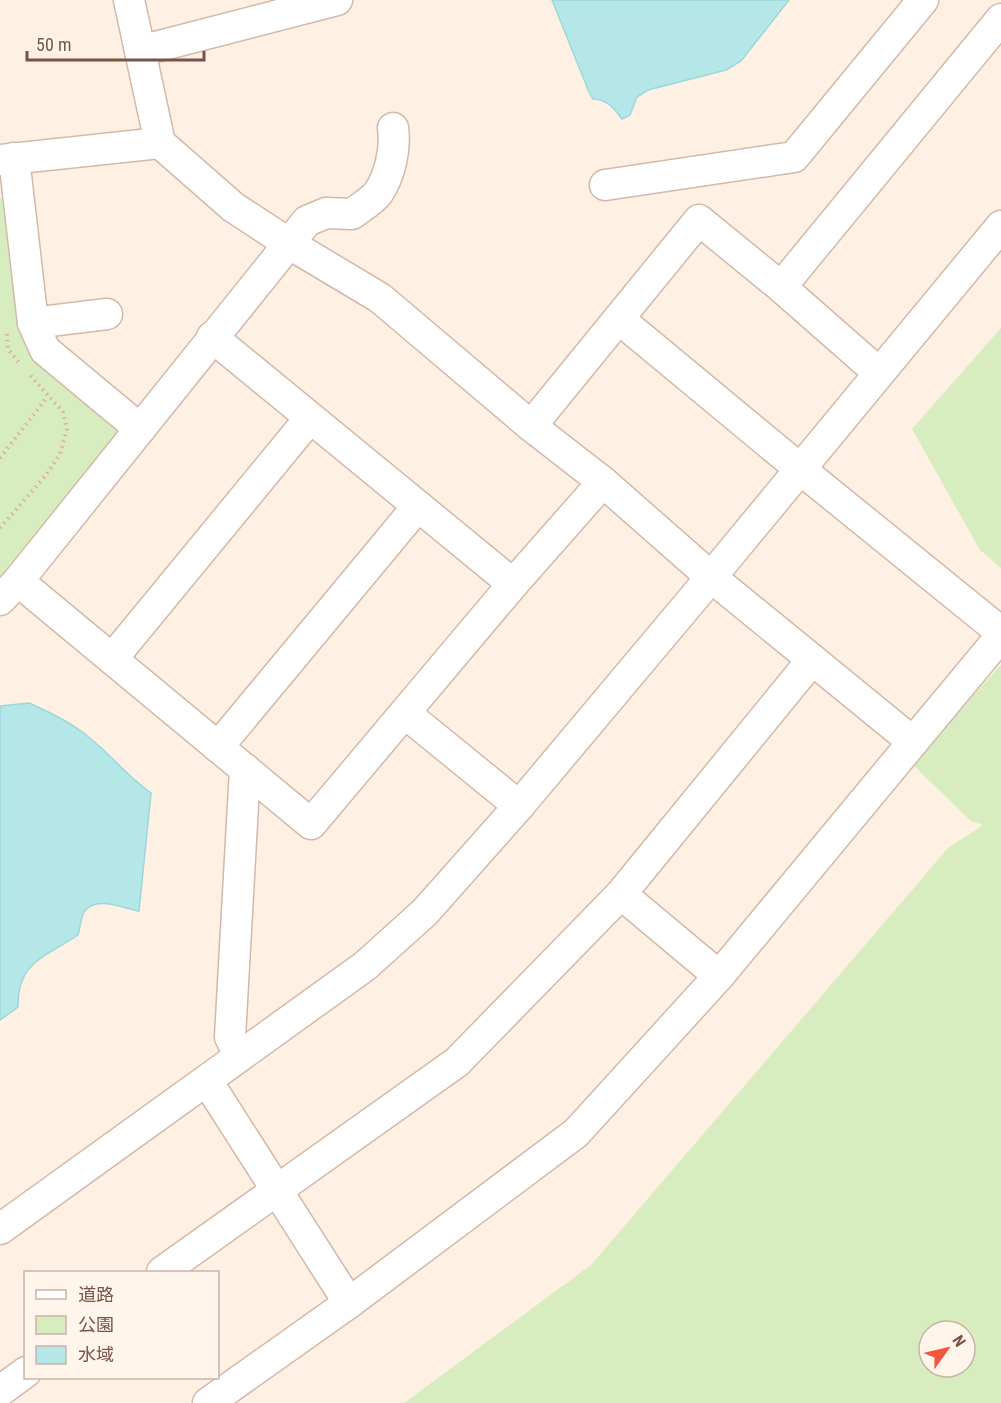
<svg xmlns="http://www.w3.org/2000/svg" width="1001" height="1403" viewBox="0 0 1001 1403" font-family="'Roboto Condensed','Noto Sans JP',sans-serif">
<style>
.green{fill:#d7edc0;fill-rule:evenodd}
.water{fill:#b5e7e9;stroke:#9bd8dc;stroke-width:1.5}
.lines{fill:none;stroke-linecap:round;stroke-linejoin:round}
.minor-casing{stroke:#d2b9ab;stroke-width:33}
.path{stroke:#dbad9b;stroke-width:4;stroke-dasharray:1.5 4.5;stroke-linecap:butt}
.minor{stroke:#fff;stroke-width:30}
</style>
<rect width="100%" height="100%" fill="#fef0e2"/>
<g class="green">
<polygon points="0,198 2,198 12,208 22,320 118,421 118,436 0,582"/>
<polygon points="1001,328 1001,568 980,550 912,429"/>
<path d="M 1001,665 L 1001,1403 L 404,1403 L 591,1265 L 948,848 L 983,825 L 971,821 L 911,763 ZM 929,1331 L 965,1331 L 965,1367 L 929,1367 Z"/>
</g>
<g class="water">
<path d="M 552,0 L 789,0 L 741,61 L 726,70 L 648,90 L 637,97 L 630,115 L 622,119 C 614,108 607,99 593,99 L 589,92 Z"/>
<path d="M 29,703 C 51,713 72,723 91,739 C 112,756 128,777 151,793 L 139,911 C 123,908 95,895 84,912 C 81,918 80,928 78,935 C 46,957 17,961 18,1007 L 0,1020 L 0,706 Z"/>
</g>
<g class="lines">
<g class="minor-casing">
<g id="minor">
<polyline points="129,0 160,143 233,207 288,243 380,298 531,426 603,482 711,577 913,742 719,976 576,1133 349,1303 208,1403"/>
<polyline points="140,51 337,0"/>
<polyline points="14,158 33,323 45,350 140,429"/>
<polyline points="0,160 160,143"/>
<polyline points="605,185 794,157 923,0"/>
<polyline points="781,287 879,373"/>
<polyline points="619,319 800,469 1001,632"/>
<polyline points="33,323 107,314"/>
<polyline points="212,337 513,584"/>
<polyline points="531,426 699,220 781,287 1001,19"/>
<polyline points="18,581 311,824 513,584 603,482"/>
<path d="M 0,600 L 18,581 L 307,221 L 326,213 L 352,214 C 360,208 372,201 378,193 C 390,176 396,148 393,128"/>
<polyline points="112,659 310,418"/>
<polyline points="406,714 519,806"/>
<polyline points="913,742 1001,636"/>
<polyline points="218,747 418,506"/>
<polyline points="621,894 812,660"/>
<polyline points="240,1056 230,1037 245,769"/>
<polyline points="207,1081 349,1303"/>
<polyline points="0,1229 365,966 425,912 519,806 702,588 1001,226"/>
<polyline points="162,1272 457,1062 621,894 719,976"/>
<polyline points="0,1391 26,1372"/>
</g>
</g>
<g class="path">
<polyline points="7,334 8,349 20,364"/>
<polyline points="0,458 48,396"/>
<polyline points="0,528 46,475 60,454 67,429 63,412 29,374"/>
</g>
<use href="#minor" class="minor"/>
</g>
<rect x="24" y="1271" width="195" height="108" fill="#fff5ea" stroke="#c9b4a9" stroke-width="1.5"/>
<rect x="36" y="1290" width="30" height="9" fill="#ffffff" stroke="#c9b4a9" stroke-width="1.5"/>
<text x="78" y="1301" font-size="18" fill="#785347">道路</text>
<rect x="36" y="1316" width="30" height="18" fill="#d7edc0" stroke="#c9b4a9" stroke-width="1.5"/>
<text x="78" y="1331" font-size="18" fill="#785347">公園</text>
<rect x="36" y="1346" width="30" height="18" fill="#b5e7e9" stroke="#c9b4a9" stroke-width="1.5"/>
<text x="78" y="1361" font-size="18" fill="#785347">水域</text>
<g transform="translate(947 1349) rotate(56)"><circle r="28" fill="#fff5ea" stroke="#c9b4a9" stroke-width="1.5"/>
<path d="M0-4.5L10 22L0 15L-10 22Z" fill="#f2543e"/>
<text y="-9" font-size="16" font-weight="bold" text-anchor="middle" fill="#785347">N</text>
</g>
<path d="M27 51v9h177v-9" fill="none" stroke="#785347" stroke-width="3"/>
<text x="36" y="51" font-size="18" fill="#785347" stroke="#fff5ea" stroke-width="4.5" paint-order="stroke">50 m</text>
</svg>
